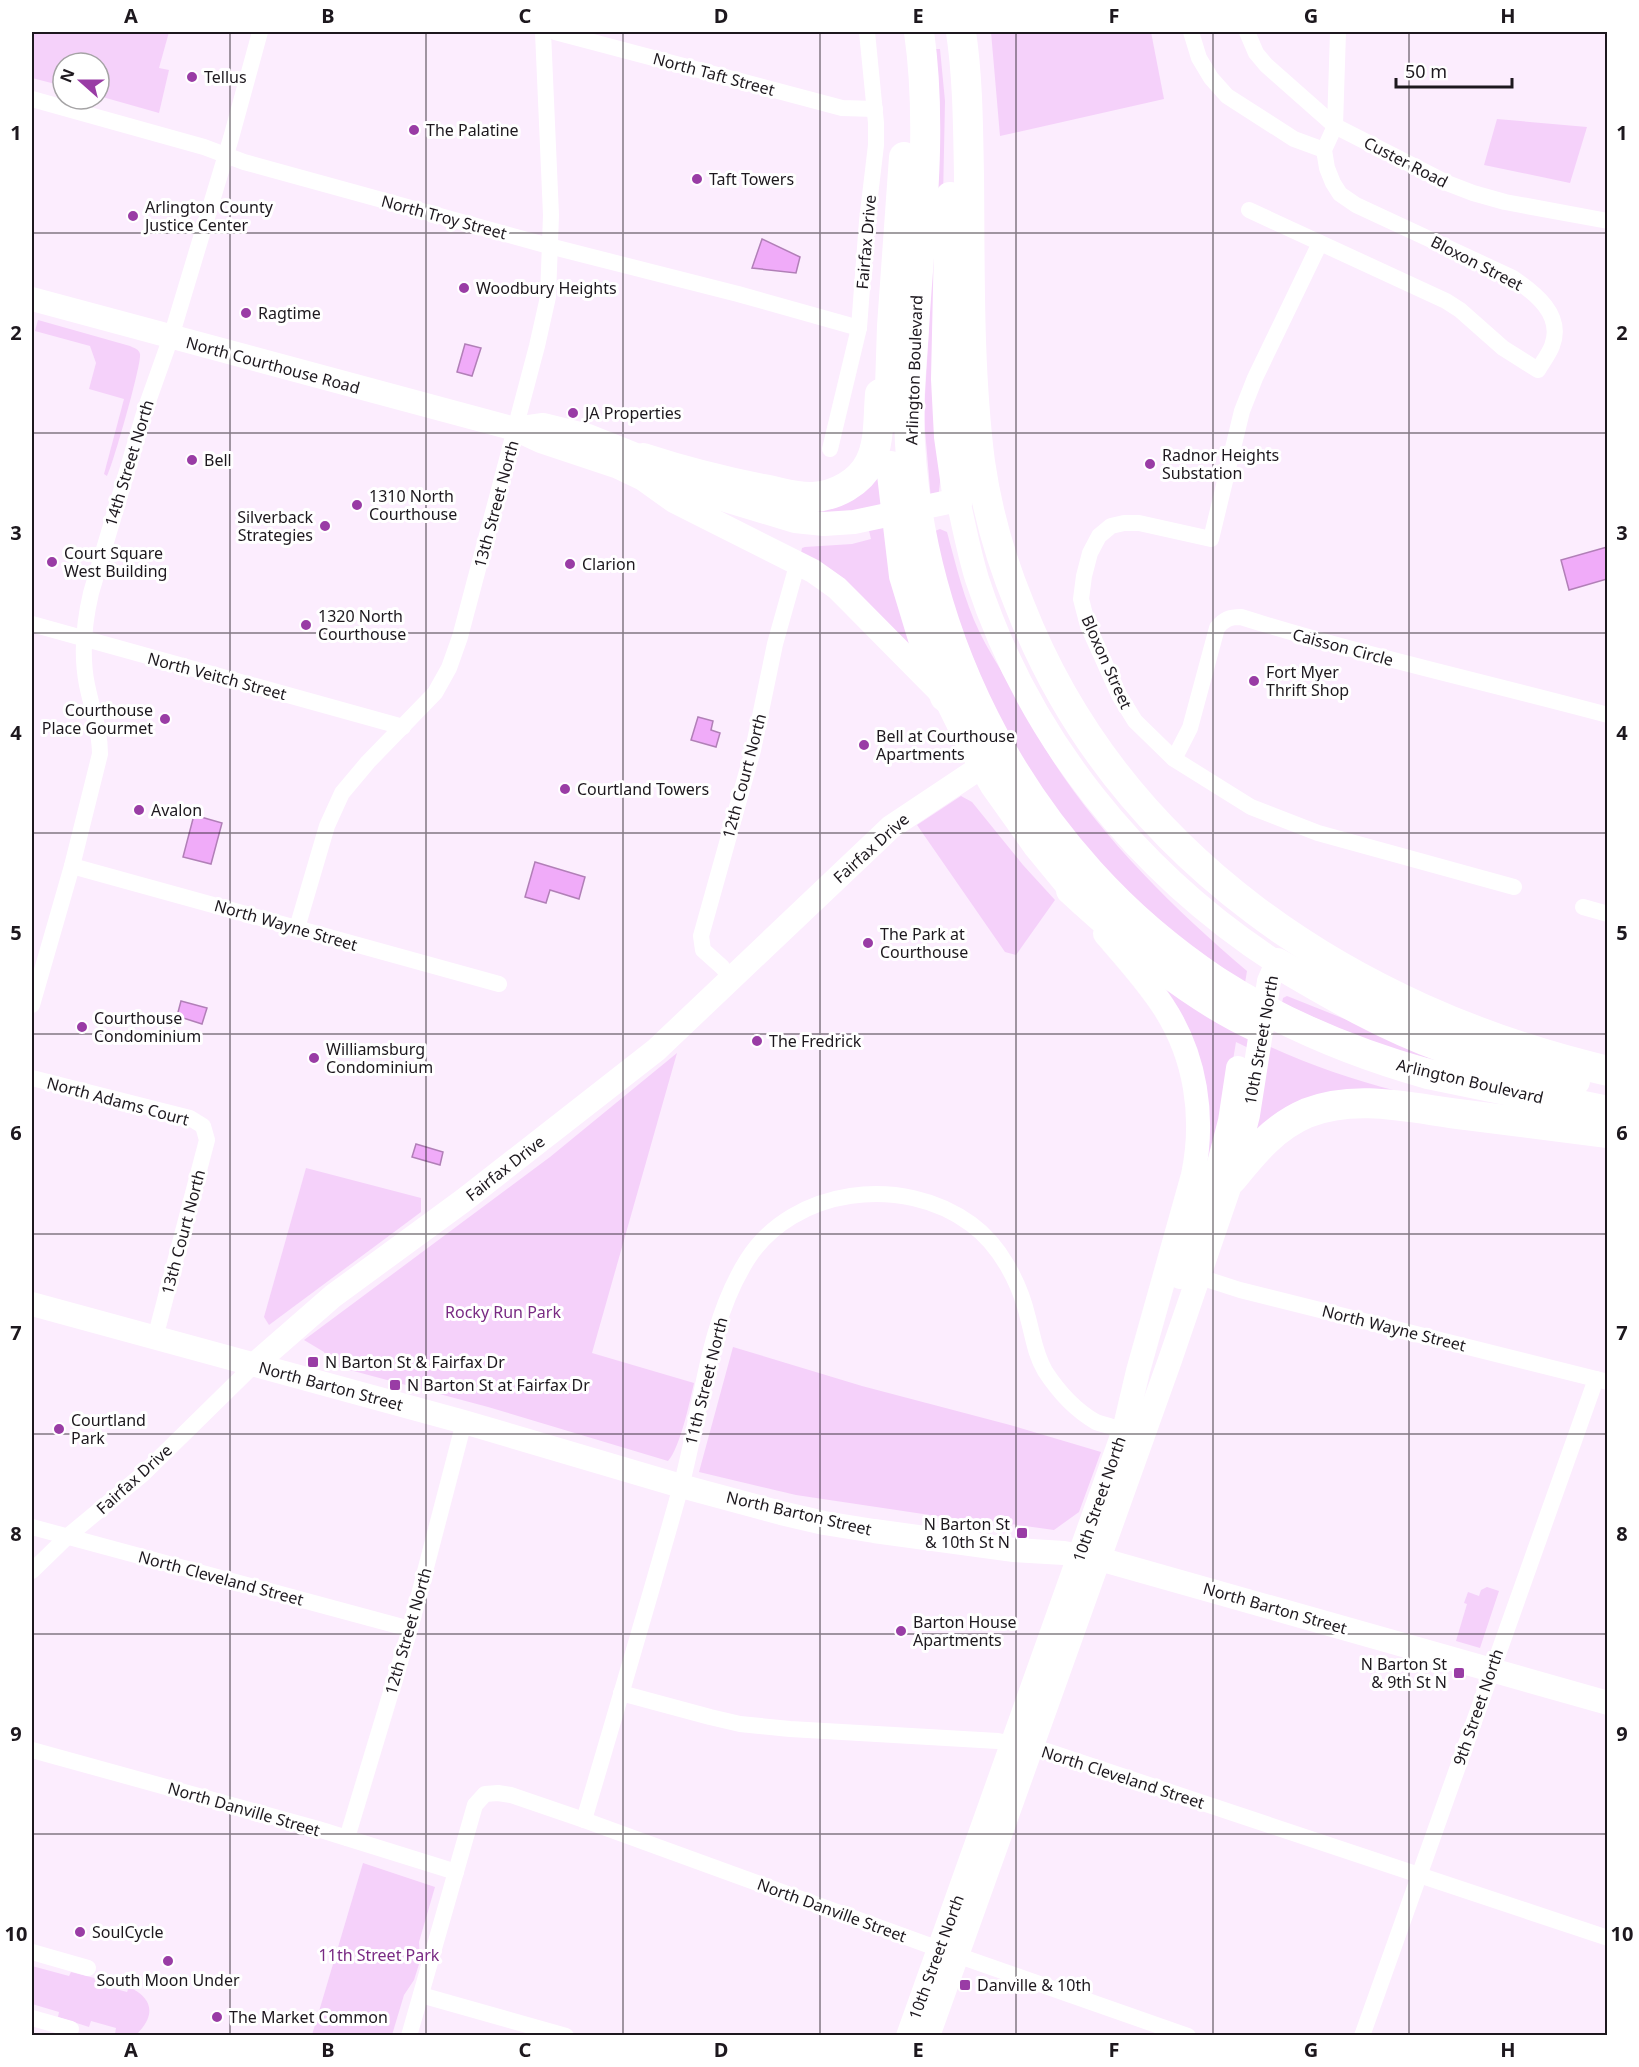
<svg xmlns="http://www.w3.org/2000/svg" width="1639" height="2067" viewBox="0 0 1639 2067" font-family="'Noto Sans',sans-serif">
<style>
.green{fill:#f5d1fa}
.water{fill:#f0abf9;stroke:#b17fb7;stroke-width:1.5}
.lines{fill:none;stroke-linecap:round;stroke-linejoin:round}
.street{stroke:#fff;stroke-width:16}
.secondary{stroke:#fff;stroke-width:24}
.highway{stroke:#fff;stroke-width:30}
.grid{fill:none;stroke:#1d181e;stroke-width:1.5;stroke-opacity:0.55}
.poi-dot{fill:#993ca5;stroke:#fff;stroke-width:2}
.labels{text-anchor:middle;stroke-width:6;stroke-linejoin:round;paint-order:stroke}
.street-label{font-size:16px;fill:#1d181e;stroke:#fff}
.poi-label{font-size:16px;fill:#1d181e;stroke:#fff;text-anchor:start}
.park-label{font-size:16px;fill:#792a83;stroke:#fff}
.neatline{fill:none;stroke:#1d181e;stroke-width:2}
.grid-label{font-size:20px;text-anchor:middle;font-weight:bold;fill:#1d181e}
</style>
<rect width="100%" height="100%" fill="#fcedfe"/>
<g class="green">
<polygon points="32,32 169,32 159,68 169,70 159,113 99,96 99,63 63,63 63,86 32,78"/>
<polygon points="991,32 1151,32 1164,99 1000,136"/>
<polygon points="936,49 940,49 945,101 942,247 943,457 938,499 931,500 925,430 925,395 929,329"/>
<polygon points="1497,119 1587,127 1570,183 1484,165"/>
<path d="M 38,320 L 130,346 C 134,348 139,349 140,354 C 142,363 113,465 107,476 L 104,474 L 124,399 L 89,389 L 96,363 L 90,346 L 35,331 Z"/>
<polygon points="876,470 913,650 801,553 802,548 805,547 852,544 871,539 865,514 831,518 802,504"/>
<path d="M 940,529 L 947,532 C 956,565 964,600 979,631 C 987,648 997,663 1006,679 C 1021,705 1035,732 1051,758 C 1103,839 1174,909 1247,971 L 1245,983 C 1174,936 1101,875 1052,805 C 1007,740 973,668 950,593 C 943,573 940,551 935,531 Z"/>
<polygon points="961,796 972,802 1023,865 1055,900 1016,955 1005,952 917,825"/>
<path d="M 1155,981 C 1183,998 1210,1016 1238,1031 C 1289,1058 1342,1077 1397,1091 L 1256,1130 L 1267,1057 L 1236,1042 L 1222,1127 L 1207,1178 L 1204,1157 Z"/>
<path d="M 1287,996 L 1455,1063 C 1394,1055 1337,1028 1282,1003 L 1283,998 Z"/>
<path d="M 677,1053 L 592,1353 L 694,1383 C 690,1401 680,1448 668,1461 L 488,1407 L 331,1365 L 324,1352 L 304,1340 L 550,1157 Z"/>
<polygon points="306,1168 421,1198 421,1212 269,1325 264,1317"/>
<polygon points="733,1347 862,1386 1010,1425 1101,1452 1079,1512 1054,1530 981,1520 970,1521 796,1495 699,1472"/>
<polygon points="1487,1587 1499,1591 1480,1648 1456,1641 1467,1604 1464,1603 1468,1592 1479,1596 1481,1590"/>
<polygon points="363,1863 435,1887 419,1942 420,1961 414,1980 404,1995 392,2035 312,2035"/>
<path d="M 32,1966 L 69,1976 L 71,1972 L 102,1980 L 101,1985 L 127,1992 L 129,1987 C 153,1998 156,2015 137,2034 L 130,2035 L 115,2034 L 116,2028 L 91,2021 L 89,2027 L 58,2017 L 59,2012 L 32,2004 Z"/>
</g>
<g class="water">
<polygon points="762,239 800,257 796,273 752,268"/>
<polygon points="465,344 481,348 472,376 457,372"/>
<polygon points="1607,547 1607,579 1569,590 1561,560"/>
<polygon points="698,717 713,721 711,730 720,733 716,747 691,740"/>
<polygon points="194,815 222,823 211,864 183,857"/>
<polygon points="535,862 585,877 579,899 550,890 546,903 525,897"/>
<polygon points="181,1001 207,1008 202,1024 177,1016"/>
<polygon points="416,1144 443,1152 440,1165 412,1157"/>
</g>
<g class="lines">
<g class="street">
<polyline points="555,32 842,108 875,109"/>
<polyline points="1191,32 1199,58 1211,78 1227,96 1294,139 1324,150"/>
<polyline points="1247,32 1256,53 1266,65 1335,126 1447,183 1473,193 1505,202 1608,221"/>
<polyline points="32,99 204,147 244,162 549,246 738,294 859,328"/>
<path d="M 1249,210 L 1446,301 L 1460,310 L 1503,348 L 1538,370 C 1542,363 1549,354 1552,346 C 1564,315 1535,293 1513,278 L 1356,205 L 1340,194 L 1333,183 L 1327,168 L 1324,150 L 1335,126 L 1338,32"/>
<polyline points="1320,243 1255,378 1242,411 1211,539 1139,523 1124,523 1111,526 1099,536 1090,553 1084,576 1081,599 1088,626 1119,695 1135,721 1174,759 1251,807 1318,833 1514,887"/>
<polyline points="830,449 859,328 867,221 876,145 876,123 867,32"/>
<polyline points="32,624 403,727"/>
<path d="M 1174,759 L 1190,728 L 1217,628 C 1224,619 1230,617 1241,617 C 1362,655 1485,682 1608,715"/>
<polyline points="72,866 499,984"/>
<polyline points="1583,907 1608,914"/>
<polyline points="297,928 327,826 342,793 368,762 435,693 449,668 460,637 537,346 548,297 551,215 543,32"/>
<polyline points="732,979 722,967 703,950 701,936 753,750 775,644 798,562"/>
<path d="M 32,1005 L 72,866 L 100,754 C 100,730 92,709 87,685 C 81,655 84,623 91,593 L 145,410 L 171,337 L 231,138 L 260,32"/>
<polyline points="32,1078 190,1118 203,1126 207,1140 155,1338"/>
<polyline points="1190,1274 1240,1290 1608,1382"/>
<polyline points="32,1527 410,1629"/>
<polyline points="32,1571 68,1536 143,1474 254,1365"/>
<polyline points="621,1693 710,1717 740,1724 790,1729 998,1741 1047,1751 1608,1938"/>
<polyline points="32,1750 318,1829 456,1872"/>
<path d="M 584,1820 C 617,1708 650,1597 681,1486 C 702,1411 705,1327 747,1260 C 793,1187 903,1174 971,1224 C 1000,1245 1020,1283 1028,1318 C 1033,1336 1035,1354 1045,1371 C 1058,1391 1075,1410 1096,1422 C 1101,1424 1107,1425 1112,1427 C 1119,1431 1124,1437 1130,1441"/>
<polyline points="347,1838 410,1629 464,1422"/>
<polyline points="32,1952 88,1968"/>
<polyline points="421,1995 566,2036"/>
<polyline points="32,2018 71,2029"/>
<polyline points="409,2036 475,1805 485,1794 498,1793 511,1795 584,1820 928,1945 1188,2036"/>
<polyline points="1362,2036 1596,1379"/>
</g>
<g class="secondary">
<polyline points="32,299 515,429 541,441 616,466 660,487"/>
<path d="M 515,429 L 543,425 L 588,436 L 643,458 L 677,479 L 712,496 L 795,521 L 824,524 L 854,522 L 958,500 C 964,526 969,553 977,579 C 1029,738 1137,872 1277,963 L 1269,981 L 1248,1115 L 1232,1179 L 1170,1360 L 928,2036"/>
<polyline points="646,481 674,501 813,571 837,588 854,605 945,697 969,746 992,786 1036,848 1082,904"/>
<path d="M 1105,934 C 1125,957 1146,980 1163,1006 C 1196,1056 1205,1117 1193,1175 L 1138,1371 L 1126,1422"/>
<polyline points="1180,1277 1219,1163 1230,1121 1238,1068"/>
<polyline points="32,1304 464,1422 681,1486 781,1513 824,1523 874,1531 1014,1550 1064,1553 1110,1562 1608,1703"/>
<polyline points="254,1365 333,1296 464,1200 656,1050 891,827 981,767"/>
<polyline points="908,2036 1132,1408"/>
</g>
<g class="highway">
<path d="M 919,32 C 933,129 920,230 914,328 C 912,358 909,389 909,419 C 914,642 1029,857 1216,981 C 1281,1023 1353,1053 1428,1074 L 1608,1111"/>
<path d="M 961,32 C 968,79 968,127 969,175 C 970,270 968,367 980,462 C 987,511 1001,560 1020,606 C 1118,857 1352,1011 1608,1071"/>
<polyline points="950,197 946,379 949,437 958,500"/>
<polyline points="889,418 892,326 904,157"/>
<path d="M 643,458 C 683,471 722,481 763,489 C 780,492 797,498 813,497 C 835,496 860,483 870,462 C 880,442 878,416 880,394"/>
<polyline points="891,466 904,576 924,642 945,697"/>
<path d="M 1071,890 C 1129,943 1187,995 1259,1028"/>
<path d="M 1277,963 C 1331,995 1386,1027 1445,1048 C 1487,1064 1531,1072 1575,1081"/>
<path d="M 1232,1179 C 1254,1152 1274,1127 1307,1113 C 1358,1093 1414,1109 1466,1115 C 1513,1121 1560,1127 1608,1133"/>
</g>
</g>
<path class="grid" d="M 230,32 L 230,2036M 426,32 L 426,2036M 623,32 L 623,2036M 820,32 L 820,2036M 1016,32 L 1016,2036M 1213,32 L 1213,2036M 1409,32 L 1409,2036M 32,233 L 1608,233M 32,433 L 1608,433M 32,633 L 1608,633M 32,833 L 1608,833M 32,1034 L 1608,1034M 32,1234 L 1608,1234M 32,1434 L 1608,1434M 32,1634 L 1608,1634M 32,1834 L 1608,1834"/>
<g class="poi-dot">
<circle cx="192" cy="77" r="6"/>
<circle cx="414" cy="130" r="6"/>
<circle cx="697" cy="179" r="6"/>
<circle cx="133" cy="216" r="6"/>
<circle cx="464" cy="288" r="6"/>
<circle cx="246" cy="313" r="6"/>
<circle cx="573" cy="413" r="6"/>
<circle cx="192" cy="460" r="6"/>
<circle cx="1150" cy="464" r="6"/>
<circle cx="357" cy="505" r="6"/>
<circle cx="325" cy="526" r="6"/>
<circle cx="52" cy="562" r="6"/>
<circle cx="570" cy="564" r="6"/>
<circle cx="306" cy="625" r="6"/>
<circle cx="1254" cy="681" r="6"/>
<circle cx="165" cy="719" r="6"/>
<circle cx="864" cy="745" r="6"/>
<circle cx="565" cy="789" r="6"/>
<circle cx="139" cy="810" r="6"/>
<circle cx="868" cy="943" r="6"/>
<circle cx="82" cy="1027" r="6"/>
<circle cx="757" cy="1041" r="6"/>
<circle cx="314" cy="1058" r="6"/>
<rect x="307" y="1356" width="12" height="12" rx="3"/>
<rect x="389" y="1379" width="12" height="12" rx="3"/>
<circle cx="59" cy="1429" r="6"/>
<rect x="1016" y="1527" width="12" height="12" rx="3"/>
<circle cx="901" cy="1631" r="6"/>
<rect x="1453" y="1667" width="12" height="12" rx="3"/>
<circle cx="80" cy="1932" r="6"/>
<circle cx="168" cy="1961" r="6"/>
<rect x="959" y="1979" width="12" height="12" rx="3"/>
<circle cx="217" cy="2017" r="6"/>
</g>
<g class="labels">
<g class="street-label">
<text transform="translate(714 74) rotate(15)" y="6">North Taft Street</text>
<text transform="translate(1406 162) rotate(27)" y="6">Custer Road</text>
<text transform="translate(444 217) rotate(15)" y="6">North Troy Street</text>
<text transform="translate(866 242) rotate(-85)" y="6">Fairfax Drive</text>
<text transform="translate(1477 263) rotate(27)" y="6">Bloxon Street</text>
<text transform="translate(273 365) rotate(15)" y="6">North Courthouse Road</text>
<text transform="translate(914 370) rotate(-88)" y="6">Arlington Boulevard</text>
<text transform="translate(129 463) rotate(-73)" y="6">14th Street North</text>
<text transform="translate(496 504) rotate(-75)" y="6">13th Street North</text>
<text transform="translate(1343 647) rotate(15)" y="6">Caisson Circle</text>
<text transform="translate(1107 662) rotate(66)" y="6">Bloxon Street</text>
<text transform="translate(217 676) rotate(15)" y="6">North Veitch Street</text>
<text transform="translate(744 776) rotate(-75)" y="6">12th Court North</text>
<text transform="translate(871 848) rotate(-42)" y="6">Fairfax Drive</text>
<text transform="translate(286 925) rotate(16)" y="6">North Wayne Street</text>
<text transform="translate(1261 1040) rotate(-80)" y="6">10th Street North</text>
<text transform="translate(1470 1081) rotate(13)" y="6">Arlington Boulevard</text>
<text transform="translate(118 1101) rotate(15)" y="6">North Adams Court</text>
<text transform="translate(505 1168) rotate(-38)" y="6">Fairfax Drive</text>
<text transform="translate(183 1232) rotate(-75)" y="6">13th Court North</text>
<text transform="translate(1394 1328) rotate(14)" y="6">North Wayne Street</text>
<text transform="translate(706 1381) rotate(-76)" y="6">11th Street North</text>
<text transform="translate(331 1386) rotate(15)" y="6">North Barton Street</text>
<text transform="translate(134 1479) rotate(-42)" y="6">Fairfax Drive</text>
<text transform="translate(1099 1499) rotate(-71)" y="6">10th Street North</text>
<text transform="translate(799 1513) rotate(13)" y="6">North Barton Street</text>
<text transform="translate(221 1578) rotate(15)" y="6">North Cleveland Street</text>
<text transform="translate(1275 1608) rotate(16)" y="6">North Barton Street</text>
<text transform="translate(408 1631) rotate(-74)" y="6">12th Street North</text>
<text transform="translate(1478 1707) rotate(-71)" y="6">9th Street North</text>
<text transform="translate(1123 1777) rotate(18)" y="6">North Cleveland Street</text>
<text transform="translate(244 1809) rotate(16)" y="6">North Danville Street</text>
<text transform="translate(832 1910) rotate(20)" y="6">North Danville Street</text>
<text transform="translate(936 1957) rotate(-70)" y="6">10th Street North</text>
</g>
<g class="poi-label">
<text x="204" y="83">Tellus</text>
<text x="426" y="136">The Palatine</text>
<text x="709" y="185">Taft Towers</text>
<text x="145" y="213">Arlington County<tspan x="145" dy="18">Justice Center</tspan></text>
<text x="476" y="294">Woodbury Heights</text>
<text x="258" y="319">Ragtime</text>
<text x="585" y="419">JA Properties</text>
<text x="1162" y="461">Radnor Heights<tspan x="1162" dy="18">Substation</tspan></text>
<text x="204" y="466">Bell</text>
<text x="369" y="502">1310 North<tspan x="369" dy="18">Courthouse</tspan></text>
<text x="313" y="523" text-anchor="end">Silverback<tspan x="313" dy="18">Strategies</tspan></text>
<text x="64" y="559">Court Square<tspan x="64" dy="18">West Building</tspan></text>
<text x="582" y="570">Clarion</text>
<text x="318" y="622">1320 North<tspan x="318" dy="18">Courthouse</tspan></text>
<text x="1266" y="678">Fort Myer<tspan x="1266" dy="18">Thrift Shop</tspan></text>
<text x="153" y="716" text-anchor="end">Courthouse<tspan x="153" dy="18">Place Gourmet</tspan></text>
<text x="876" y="742">Bell at Courthouse<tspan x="876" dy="18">Apartments</tspan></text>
<text x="577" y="795">Courtland Towers</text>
<text x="151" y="816">Avalon</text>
<text x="880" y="940">The Park at<tspan x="880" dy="18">Courthouse</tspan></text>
<text x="94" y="1024">Courthouse<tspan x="94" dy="18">Condominium</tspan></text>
<text x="769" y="1047">The Fredrick</text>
<text x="326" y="1055">Williamsburg<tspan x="326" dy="18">Condominium</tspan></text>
<text x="325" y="1368">N Barton St &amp; Fairfax Dr</text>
<text x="407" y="1391">N Barton St at Fairfax Dr</text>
<text x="71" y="1426">Courtland<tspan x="71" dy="18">Park</tspan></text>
<text x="1010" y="1530" text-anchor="end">N Barton St<tspan x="1010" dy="18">&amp; 10th St N</tspan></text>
<text x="913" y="1628">Barton House<tspan x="913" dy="18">Apartments</tspan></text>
<text x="1447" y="1670" text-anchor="end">N Barton St<tspan x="1447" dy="18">&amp; 9th St N</tspan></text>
<text x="92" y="1938">SoulCycle</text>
<text x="168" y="1986" text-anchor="middle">South Moon Under</text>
<text x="977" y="1991">Danville &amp; 10th</text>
<text x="229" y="2023">The Market Common</text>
</g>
<g class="park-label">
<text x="503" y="1318">Rocky Run Park</text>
<text x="379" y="1961">11th Street Park</text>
</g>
</g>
<rect width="1639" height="2067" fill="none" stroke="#ffffff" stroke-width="66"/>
<g transform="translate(81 81) rotate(291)"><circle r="28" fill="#ffffff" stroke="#a5a3a5" stroke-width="1.5"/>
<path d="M0-4.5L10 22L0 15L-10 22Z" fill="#993ca5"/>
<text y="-9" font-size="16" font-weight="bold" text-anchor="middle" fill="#1d181e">N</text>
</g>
<path d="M1396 78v9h116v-9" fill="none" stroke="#1d181e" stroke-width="3"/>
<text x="1405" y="78" font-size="18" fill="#1d181e" stroke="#ffffff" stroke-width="4.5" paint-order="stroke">50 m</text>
<rect x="33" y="33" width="1573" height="2001" class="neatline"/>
<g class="grid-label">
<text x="131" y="23">A</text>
<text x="328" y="23">B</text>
<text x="525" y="23">C</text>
<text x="721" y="23">D</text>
<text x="918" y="23">E</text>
<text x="1114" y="23">F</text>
<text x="1311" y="23">G</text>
<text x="1508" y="23">H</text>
<text x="16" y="140">1</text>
<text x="1622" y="140">1</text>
<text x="16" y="340">2</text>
<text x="1622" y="340">2</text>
<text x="16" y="540">3</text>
<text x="1622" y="540">3</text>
<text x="16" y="740">4</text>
<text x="1622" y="740">4</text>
<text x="16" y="940">5</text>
<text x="1622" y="940">5</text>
<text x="16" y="1140">6</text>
<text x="1622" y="1140">6</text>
<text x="16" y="1340">7</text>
<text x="1622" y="1340">7</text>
<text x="16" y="1541">8</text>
<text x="1622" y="1541">8</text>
<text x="16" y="1741">9</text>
<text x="1622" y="1741">9</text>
<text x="16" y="1941">10</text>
<text x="1622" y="1941">10</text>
<text x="131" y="2057">A</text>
<text x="328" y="2057">B</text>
<text x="525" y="2057">C</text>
<text x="721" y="2057">D</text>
<text x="918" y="2057">E</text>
<text x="1114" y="2057">F</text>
<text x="1311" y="2057">G</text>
<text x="1508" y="2057">H</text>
</g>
</svg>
